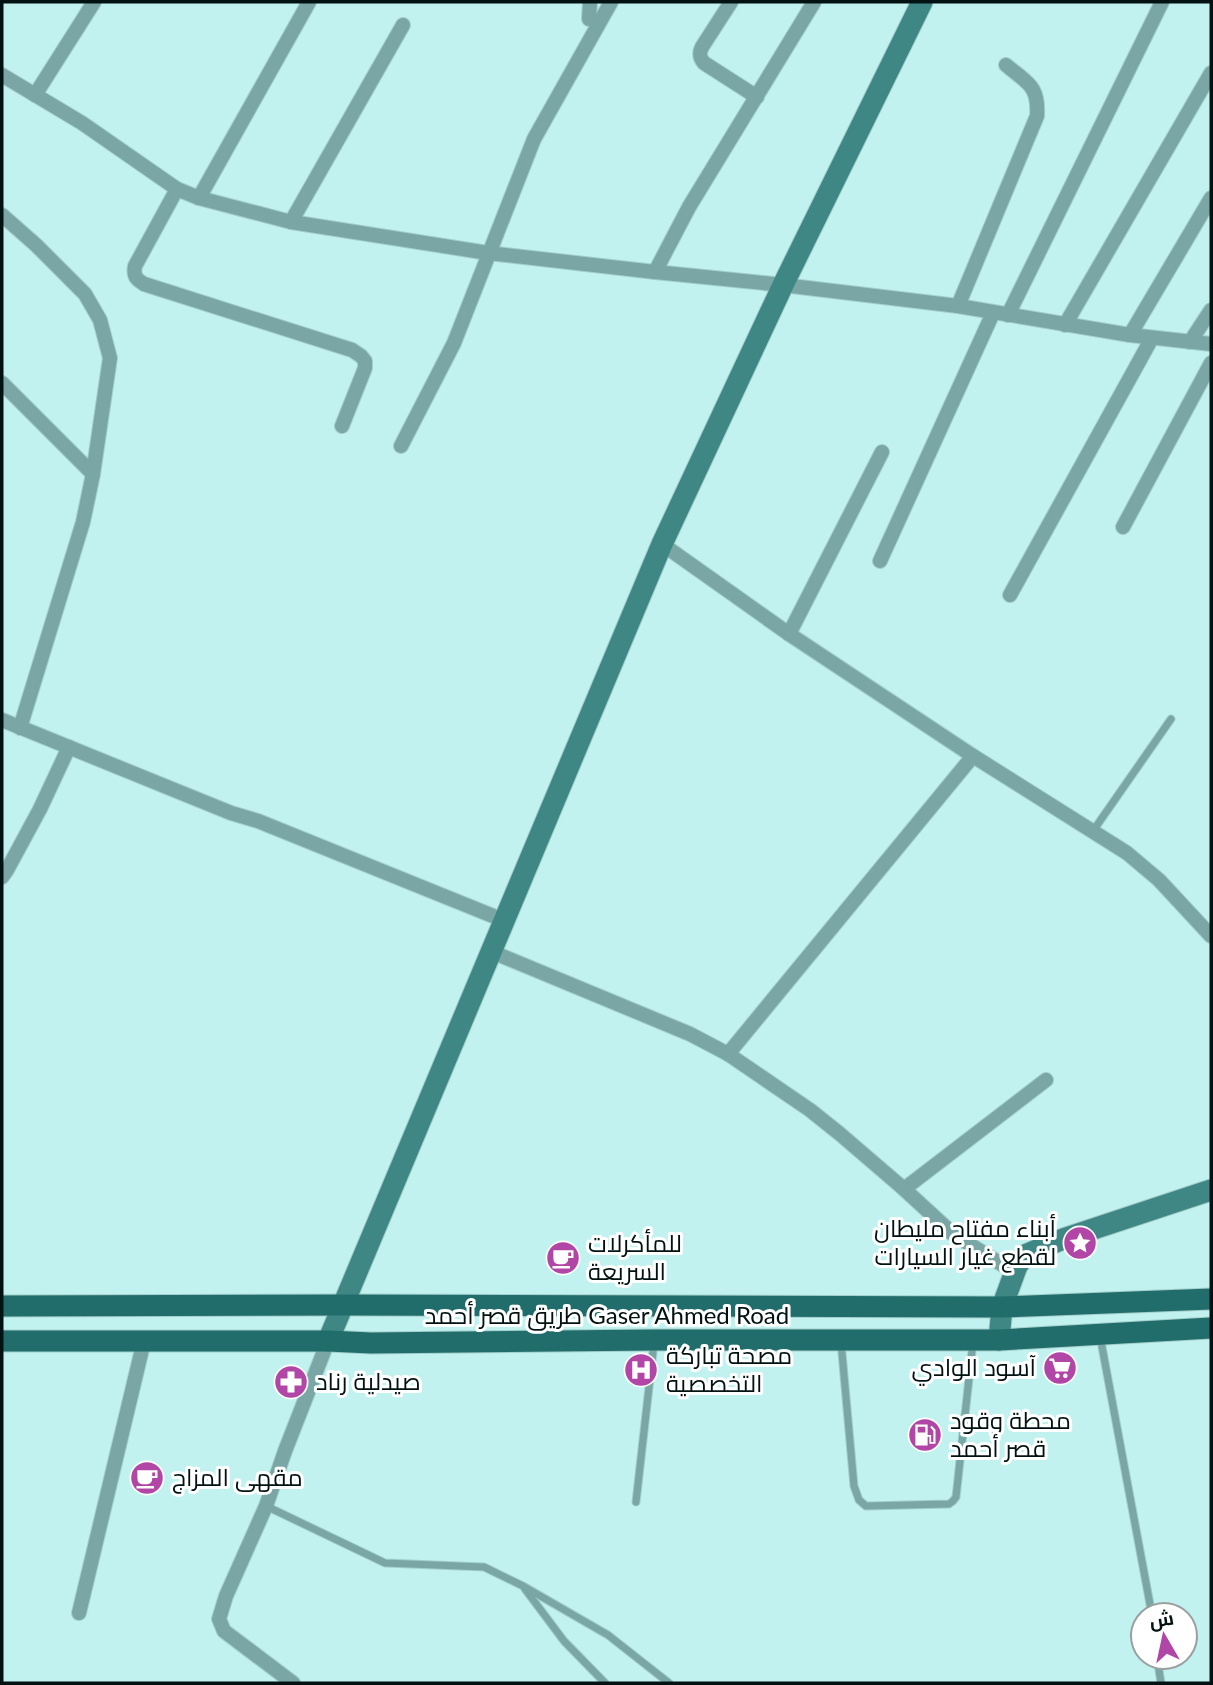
<svg xmlns="http://www.w3.org/2000/svg" width="1213" height="1685" viewBox="0 0 1213 1685" font-family="Lato,Cairo,sans-serif">
<style>
.lines{fill:none;stroke-linecap:round;stroke-linejoin:round}
.lane-casing{stroke:#a3cecb;stroke-width:9}
.street-casing{stroke:#a3cecb;stroke-width:16}
.secondary-casing{stroke:#a3cecb;stroke-width:23}
.primary-casing{stroke:#a3cecb;stroke-width:23}
.lane{stroke:#7aa7a5;stroke-width:7}
.street{stroke:#7aa7a5;stroke-width:14}
.secondary{stroke:#3f8785;stroke-width:21}
.primary{stroke:#216d6b;stroke-width:21}
.labels{text-anchor:middle;stroke-width:6;stroke-linejoin:round;paint-order:stroke}
.poi-label{font-size:24px;fill:#021111;stroke:#fff;text-anchor:start}
.street-label{font-size:24px;fill:#021111;stroke:#fff}
</style>
<rect width="100%" height="100%" fill="#c2f2ef"/>
<g class="lines">
<g class="lane-casing">
<g id="lane">
<polyline points="1093,831 1171,719"/>
<polyline points="1100,1336 1152,1615"/>
<polyline points="841,1342 854,1486 859,1500 866,1506 949,1504 953,1501 956,1497 973,1342"/>
<polyline points="636,1502 654,1343"/>
<polyline points="266,1506 385,1563 484,1567 523,1586 608,1635 669,1683"/>
<polyline points="525,1589 564,1641 605,1683"/>
<polyline points="1157,1657 1161,1683"/>
</g>
</g>
<g class="street-casing">
<g id="street">
<path d="M 731,2 L 702,47 C 699,53 699,57 704,63 L 757,97"/>
<polyline points="589,19 590,2"/>
<polyline points="2,75 82,123 177,189 199,198 291,222 488,253 655,272 783,285 958,306 1130,335 1211,344"/>
<polyline points="35,95 94,2"/>
<path d="M 177,189 L 135,266 C 133,276 136,279 144,284 L 352,350 L 361,356 L 365,361 L 365,368 L 342,426"/>
<polyline points="199,198 309,2"/>
<polyline points="2,215 36,245 85,294 100,320 110,358 93,474 83,522 20,728"/>
<polyline points="291,222 403,25"/>
<polyline points="655,272 689,207 814,2"/>
<path d="M 958,306 L 1037,116 C 1039,85 1027,83 1006,65"/>
<polyline points="1008,315 1162,2"/>
<polyline points="1065,325 1211,73"/>
<polyline points="1130,335 1211,198"/>
<polyline points="1190,342 1211,310"/>
<polyline points="2,383 93,474"/>
<polyline points="401,446 454,343 534,139 611,2"/>
<polyline points="1123,527 1211,363"/>
<polyline points="662,544 789,634 973,756 1127,853 1159,880 1211,936"/>
<polyline points="880,561 993,313"/>
<polyline points="1010,595 1152,338"/>
<polyline points="789,634 882,452"/>
<polyline points="2,720 231,813 258,821 503,920"/>
<polyline points="2,877 7,870 40,809 69,747"/>
<polyline points="490,951 690,1034 728,1054 810,1110 840,1134 904,1189 953,1234 1014,1272"/>
<polyline points="728,1054 973,756"/>
<polyline points="904,1189 1046,1080"/>
<polyline points="79,1613 144,1341"/>
<polyline points="293,1683 224,1631 219,1619 226,1596 266,1506 285,1451 328,1341"/>
</g>
</g>
<g class="secondary-casing">
<g id="secondary">
<polyline points="999,1340 1002,1307 1017,1266 1025,1255 1063,1239 1211,1190"/>
<polyline points="328,1341 662,544 783,285 922,2"/>
</g>
</g>
<g class="primary-casing">
<g id="primary">
<polyline points="2,1306 344,1305 1002,1307 1211,1299"/>
<polyline points="2,1341 328,1341 371,1343 654,1340 999,1340 1211,1328"/>
</g>
</g>
<use href="#lane" class="lane"/>
<use href="#street" class="street"/>
<use href="#secondary" class="secondary"/>
<use href="#primary" class="primary"/>
</g>
<defs>
<g id="sight-disc" transform="scale(1.75)"><circle r="9.5" fill="#b146a6" stroke="#fff"/><path d="M0-6L1.8-2.2L6-1.7L2.9 1.2L3.7 5.4L0 3.3L-3.7 5.4L-2.9 1.2L-6-1.7L-1.8-2.2Z" fill="#fff"/></g>
<g id="cafe-disc" transform="scale(1.75)"><circle r="9.5" fill="#b146a6" stroke="#fff"/><path d="M-5.5-4.5H6V0H3Q3 3.5 0 3.5H-2.5Q-5.5 3.5-5.5 0ZM3-3.2v2h1.7v-2ZM-6 4.5H4V6H-6Z" fill="#fff"/></g>
<g id="supermarket-disc" transform="scale(1.75)"><circle r="9.5" fill="#b146a6" stroke="#fff"/><path d="M-6-5.5h2.5l.6 2H6L4.5 2H-2.5L-4.4-4H-6ZM-1.5 3.2a1.3 1.3 0 1 0 .1 0ZM3 3.2a1.3 1.3 0 1 0 .1 0Z" fill="#fff"/></g>
<g id="hospital-disc" transform="scale(1.75)"><circle r="9.5" fill="#b146a6" stroke="#fff"/><path d="M-5-5h3v3.5h4V-5h3V5h-3V1.5h-4V5h-3Z" fill="#fff"/></g>
<g id="pharmacy-disc" transform="scale(1.75)"><circle r="9.5" fill="#b146a6" stroke="#fff"/><path d="M-2-6h4v4h4v4h-4v4h-4v-4h-4v-4h4Z" fill="#fff"/></g>
<g id="fuel-disc" transform="scale(1.75)"><circle r="9.5" fill="#b146a6" stroke="#fff"/><path d="M-5.5-6h7V0h2V4h1.3V-2.5L3-4.5l.8-.8L6-3V5H2.5V1h-1V6h-7ZM-4.2-4.7v3.2H.2V-4.7Z" fill="#fff"/></g>
</defs>
<g fill-rule="evenodd">
<use href="#sight-disc" x="1080" y="1243"/>
<use href="#cafe-disc" x="563" y="1258"/>
<use href="#supermarket-disc" x="1060" y="1368"/>
<use href="#hospital-disc" x="641" y="1370"/>
<use href="#pharmacy-disc" x="291" y="1382"/>
<use href="#fuel-disc" x="925" y="1435"/>
<use href="#cafe-disc" x="147" y="1478"/>
</g>
<g class="labels">
<g class="poi-label">
<text x="1056" y="1237" text-anchor="end">أبناء مفتاح مليطان<tspan x="1056" dy="28">لقطع غيار السيارات</tspan></text>
<text x="588" y="1252">للمأكرلات<tspan x="588" dy="28">السريعة</tspan></text>
<text x="666" y="1364">مصحة تباركة<tspan x="666" dy="28">التخصصية</tspan></text>
<text x="1036" y="1376" text-anchor="end">آسود الوادي</text>
<text x="316" y="1390">صيدلية رناد</text>
<text x="950" y="1429">محطة وقود<tspan x="950" dy="28">قصر أحمد</tspan></text>
<text x="172" y="1486">مقهى المزاج</text>
</g>
<g class="street-label">
<text x="607" y="1324">طريق قصر أحمد Gaser Ahmed Road</text>
</g>
</g>
<rect width="1213" height="1685" fill="none" stroke="#021111" stroke-width="7"/>
<g transform="translate(1164 1636) rotate(351)"><circle r="33" fill="#ffffff" stroke="#9aa0a0" stroke-width="2"/>
<path d="M0-5L12 26L0 18L-12 26Z" fill="#b146a6"/>
<text y="-10" font-size="19" font-weight="bold" text-anchor="middle" fill="#021111">ش</text>
</g>
</svg>
